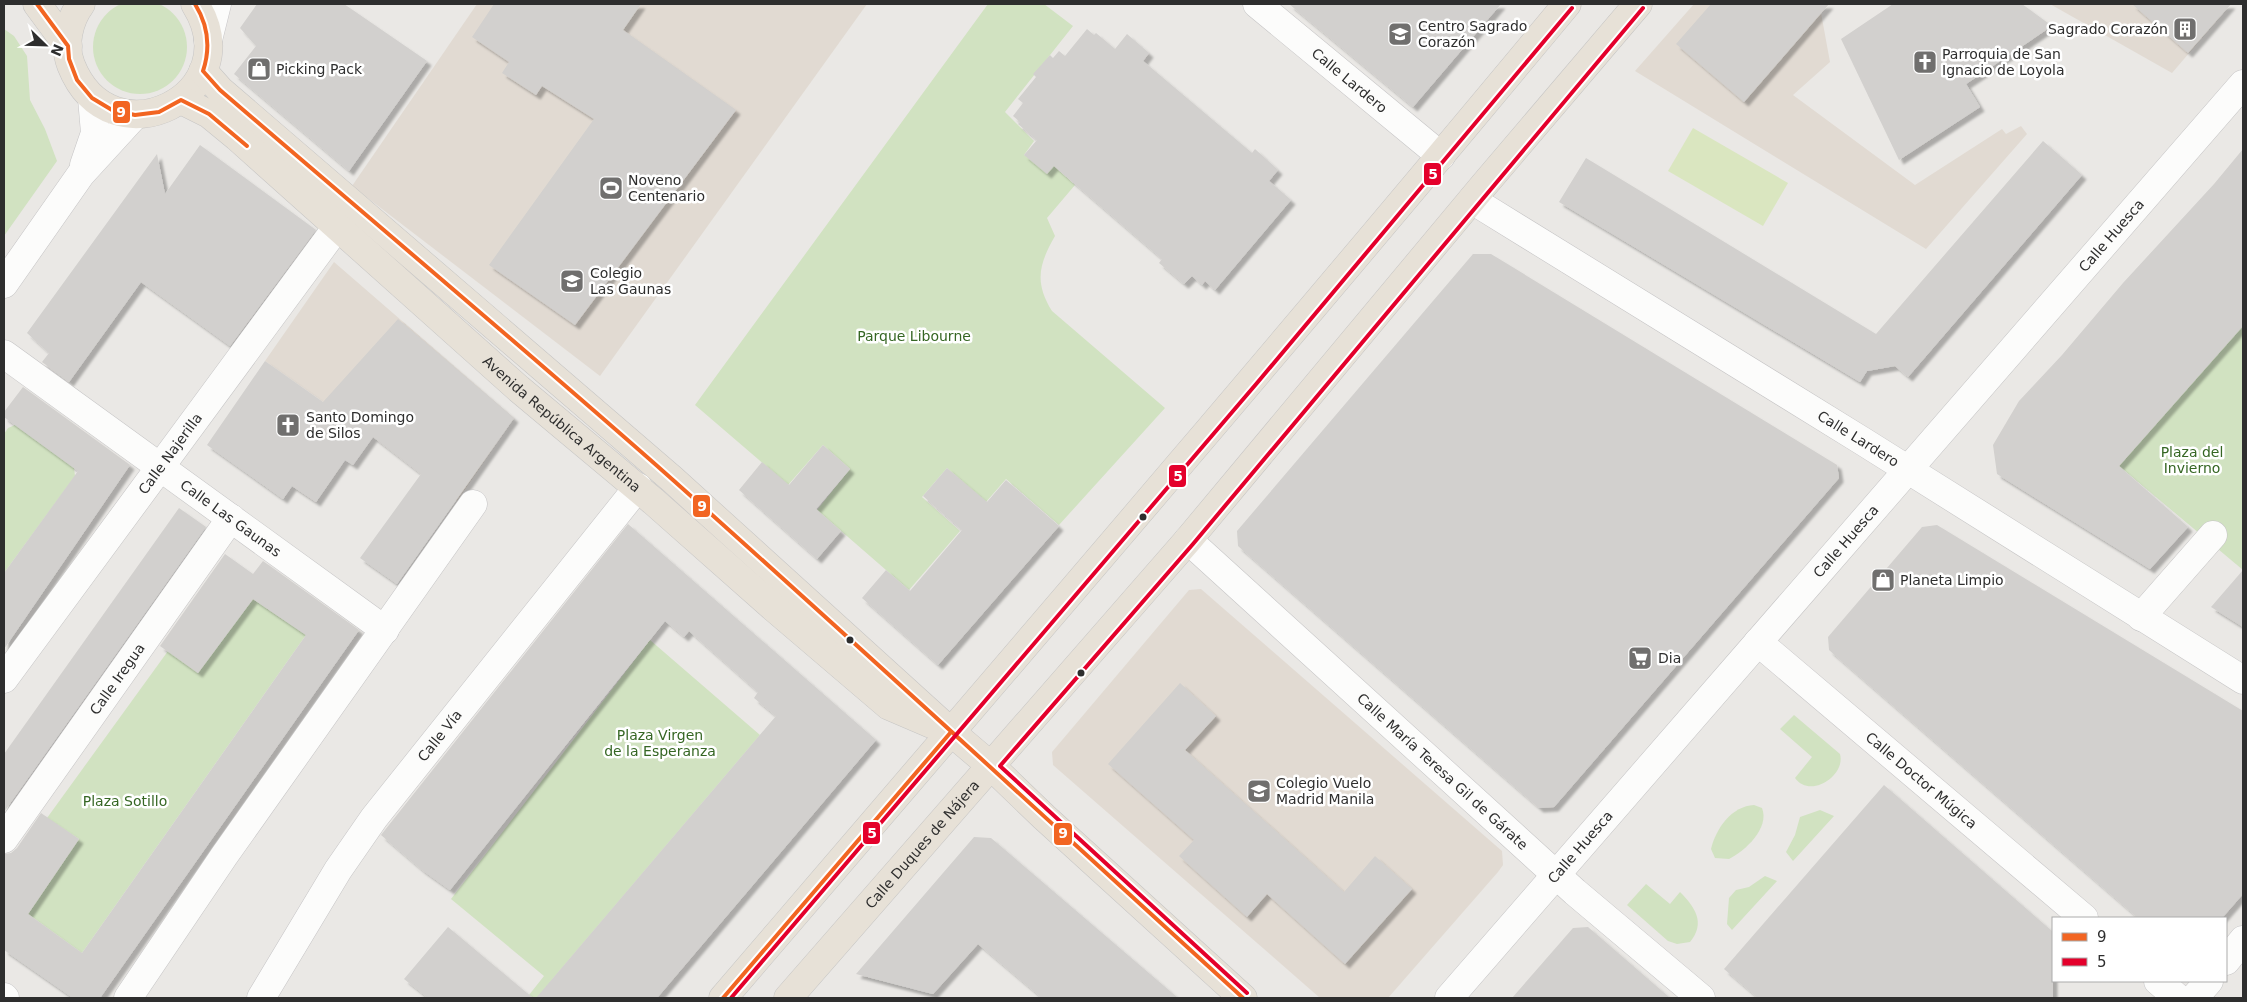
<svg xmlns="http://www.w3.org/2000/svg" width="2247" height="1002" viewBox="0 0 2247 1002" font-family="'DejaVu Sans',sans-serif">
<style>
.education{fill:#e1dad2}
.green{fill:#d1e2c1}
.pitch{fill:#dae6c0}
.building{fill:#d2d0ce;filter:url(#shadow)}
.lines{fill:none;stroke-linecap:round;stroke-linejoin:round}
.minor-casing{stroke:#c5c4c5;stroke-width:29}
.major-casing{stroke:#c6c5c4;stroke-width:29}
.minor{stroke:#fcfcfb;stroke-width:28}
.major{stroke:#e7e1d7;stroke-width:28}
.bus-1-casing{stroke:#fff;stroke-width:8}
.bus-2-casing{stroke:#fff;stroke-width:8}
.bus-1{stroke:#f26522;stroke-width:4}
.bus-2{stroke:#e4002b;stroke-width:4}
.bus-dot{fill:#2e2e2e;stroke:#fff;stroke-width:2}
.labels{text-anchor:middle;stroke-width:5;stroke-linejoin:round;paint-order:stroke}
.poi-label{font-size:14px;fill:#2e2e2e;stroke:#fff;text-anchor:start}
.street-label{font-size:14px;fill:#2e2e2e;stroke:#fff}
.park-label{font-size:14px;fill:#356623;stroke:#fff}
.line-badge{stroke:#fff;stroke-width:2}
.badge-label{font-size:14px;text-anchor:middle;font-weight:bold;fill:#fff}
</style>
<defs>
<filter id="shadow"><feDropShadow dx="4.5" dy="4.5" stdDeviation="1" flood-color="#0004"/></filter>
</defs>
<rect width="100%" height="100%" fill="#eae8e5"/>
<g class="education">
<polygon points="477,4 867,4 600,376 352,186"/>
<polygon points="1694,4 1829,4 1821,13 1830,62 1793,95 1915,185 2002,129 2006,134 2021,126 2027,134 1926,249 1635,71"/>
<polygon points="2050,4 2231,4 2172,73"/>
<polygon points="334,262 514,418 457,501 373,437 265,361"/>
<polygon points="1201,589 1502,851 1503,865 1498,872 1388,998 1320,998 1053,765 1052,752 1189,590"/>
</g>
<g class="green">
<circle cx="140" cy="47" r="47"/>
<path d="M 988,4 L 1044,4 L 1073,26 L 1005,112 L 1034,141 L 1024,155 L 1054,166 L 1075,185 L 1047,218 L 1055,236 C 1039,264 1034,282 1052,311 L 1165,408 L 1059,525 L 1006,479 L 986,502 L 947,468 L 922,497 L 960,531 L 909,590 L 817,510 L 850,469 L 823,445 L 788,485 L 695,405 Z"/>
<polygon points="4,29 14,36 27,56 30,100 45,129 57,161 4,236"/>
<polygon points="2243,325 2243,570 2119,466"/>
<polygon points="15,425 74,468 75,476 4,573 4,434 8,428"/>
<polygon points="253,599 306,635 82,953 28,914 79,839 47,818 168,651 198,673"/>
<polygon points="650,640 760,735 550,982 569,998 533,998 529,995 544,976 451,899"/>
<path d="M 1794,715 L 1840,754 C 1846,776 1810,799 1795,778 L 1812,757 L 1780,729 Z"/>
<path d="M 1754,805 L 1762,808 C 1770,828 1745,851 1729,859 L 1715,858 L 1711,849 C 1716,828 1732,806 1754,805 Z"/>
<polygon points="1820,810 1834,816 1793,861 1786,852 1795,835 1800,817"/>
<polygon points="1765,876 1777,881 1732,930 1727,924 1729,898 1736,890 1749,887"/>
<path d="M 1646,884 L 1670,904 L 1680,892 C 1695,907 1706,923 1690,942 L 1677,944 L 1668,941 L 1627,905 Z"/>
</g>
<polygon class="pitch" points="1693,128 1788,183 1763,226 1668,171"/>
<g class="building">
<polygon points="257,4 344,4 427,61 349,171 234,74 256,46 240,28"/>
<polygon points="494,4 641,4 623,30 736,110 575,325 489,265 594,119 542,86 536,95 502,73 509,62 472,37"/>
<polygon points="1289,4 1501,4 1413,107"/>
<polygon points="1711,4 1829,4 1744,102 1676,44"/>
<polygon points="1893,4 2022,4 2052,26 1966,84 1980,107 1899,160 1841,39"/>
<polygon points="2132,4 2231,4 2188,53"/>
<polygon points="1087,29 1094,35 1096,33 1115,49 1127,34 1149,53 1143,61 1252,153 1255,149 1278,170 1269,181 1291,200 1215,290 1205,281 1202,285 1192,276 1184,284 1159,263 1162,259 1054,166 1047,174 1024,155 1037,140 1018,124 1020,122 1013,116 1023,103 1018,99 1036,77 1033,74 1050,55 1053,58 1059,51 1065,56"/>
<polygon points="2043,141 2082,175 1908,377 1895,366 1867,371 1860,382 1559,202 1586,158 1876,334"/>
<polygon points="200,145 316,230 230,346 141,282 69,382 42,362 49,353 27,333 157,154 165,194"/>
<polygon points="2243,149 2243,326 2119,466 2188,527 2150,569 1997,474 1993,445 2019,401 2062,355 2123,283 2214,184"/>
<polygon points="1473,254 1491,254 1837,465 1839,478 1554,807 1539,808 1238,546 1237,531"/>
<polygon points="398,319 514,418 397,584 360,558 421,474 373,437 353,465 345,460 316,502 292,486 283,499 207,445 265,361 323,402"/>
<polygon points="23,387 130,465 4,649 4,573 78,471 4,417 4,412"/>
<polygon points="823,445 850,469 816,509 841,531 817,559 739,490 762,462 789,485"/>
<polygon points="947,468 987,502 1006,480 1059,526 938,665 862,598 886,570 910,591 962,530 923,496"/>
<polygon points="179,508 206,527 4,812 4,754"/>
<polygon points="628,524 876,740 657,998 536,998 776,716 754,698 758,692 689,631 684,637 665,621 450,890 422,870 381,835"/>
<polygon points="1937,525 2243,711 2243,894 2222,918 2138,918 1829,650 1828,637 1922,527"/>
<polygon points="225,554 253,574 263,561 359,630 100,998 73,998 4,950 4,854 11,853 17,848 41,813 79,839 28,914 82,953 306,635 253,599 198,673 160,646"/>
<polygon points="2243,570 2243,627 2211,607"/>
<polygon points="1180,683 1216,716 1185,750 1344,892 1375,856 1412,889 1345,964 1267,894 1247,917 1179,856 1194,840 1108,764"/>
<polygon points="1884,785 2053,932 2053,998 1758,998 1724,969"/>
<polygon points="974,837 991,838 1178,998 1042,998 978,944 933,994 856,974"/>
<polygon points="448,927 485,958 533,998 428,998 404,979"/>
<polygon points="1588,927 1670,998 1512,998 1573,928"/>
</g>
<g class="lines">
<g class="minor-casing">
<g id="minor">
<path id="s1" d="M 1257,4 L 1441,156"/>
<polyline points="208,40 217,4"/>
<polyline points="84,165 95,133 92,98"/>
<path id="s2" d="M 1472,200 L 1864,442 L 2243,680"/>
<polyline points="4,284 81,174 135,115"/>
<path id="s3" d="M 4,354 L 385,630"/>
<path id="s4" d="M 1188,540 L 1575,892 L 1701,998"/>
<polyline points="2141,617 2213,535"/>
<path id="s5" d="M 1758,642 L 2084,918"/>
<path id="s6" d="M 4,679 L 337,227"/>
<path id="s7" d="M 4,839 L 231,518"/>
<polyline points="2226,961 2243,940"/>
<polyline points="2158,981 2178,998"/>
<polyline points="4,997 5,998"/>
<polyline points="128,998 224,856 473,504"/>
<path id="s8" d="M 261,998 L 338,870 L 374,818 L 638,487"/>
<path id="s9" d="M 1449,998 L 2243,84"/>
<polyline points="2194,998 2209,981"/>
</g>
</g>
<g class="major-casing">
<g id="major">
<polyline points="37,4 68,46"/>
<path d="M 81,4 C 69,20 63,45 71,65 C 111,166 252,94 195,4"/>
<polyline points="203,71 220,90 672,479 951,732 991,766 1044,817 1243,998"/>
<path id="s10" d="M 181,100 L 209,114 L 237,137 L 519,389 L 653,501 L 774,608 L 889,706 L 931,724"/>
<path d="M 723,998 C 1006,668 1289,339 1567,4"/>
<path id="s11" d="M 788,998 L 1188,540 L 1484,185 L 1638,4"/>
</g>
</g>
<use href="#minor" class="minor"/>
<use href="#major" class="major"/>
<g class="bus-1-casing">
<g id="bus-1">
<polyline points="37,4 68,46 69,59 77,80 92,98 112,110 135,115 159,112 181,100 209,114 247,146"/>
<path d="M 195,4 C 208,25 211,47 203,71 L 220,90 C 371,220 524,348 673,480 C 865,651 1053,825 1243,998"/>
<polyline points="723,998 951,732"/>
</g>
</g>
<g class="bus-2-casing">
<g id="bus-2">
<polyline points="1247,993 1000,766 1193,544 1643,8"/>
<polyline points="731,998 1257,383 1572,8"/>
</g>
</g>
<use href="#bus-1" class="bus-1"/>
<use href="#bus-2" class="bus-2"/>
</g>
<defs>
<g id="building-square" transform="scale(1.25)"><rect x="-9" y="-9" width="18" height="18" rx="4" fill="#706f6e" stroke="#fff"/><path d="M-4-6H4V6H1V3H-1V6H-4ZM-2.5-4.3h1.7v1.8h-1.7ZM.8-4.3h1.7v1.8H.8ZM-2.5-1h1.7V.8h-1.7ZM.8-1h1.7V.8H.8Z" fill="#fff"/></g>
<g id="university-square" transform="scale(1.25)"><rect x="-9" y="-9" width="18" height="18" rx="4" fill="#706f6e" stroke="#fff"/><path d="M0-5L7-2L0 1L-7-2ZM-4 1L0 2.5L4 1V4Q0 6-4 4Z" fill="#fff"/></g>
<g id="church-square" transform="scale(1.25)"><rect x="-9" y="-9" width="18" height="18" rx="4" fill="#706f6e" stroke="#fff"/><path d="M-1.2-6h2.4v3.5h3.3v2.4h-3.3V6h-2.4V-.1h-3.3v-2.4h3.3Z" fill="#fff"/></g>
<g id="shop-square" transform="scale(1.25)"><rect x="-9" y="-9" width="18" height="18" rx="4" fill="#706f6e" stroke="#fff"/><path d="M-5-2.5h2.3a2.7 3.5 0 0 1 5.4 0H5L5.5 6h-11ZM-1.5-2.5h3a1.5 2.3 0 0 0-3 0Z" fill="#fff"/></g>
<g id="stadium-square" transform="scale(1.25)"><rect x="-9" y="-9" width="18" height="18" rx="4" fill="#706f6e" stroke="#fff"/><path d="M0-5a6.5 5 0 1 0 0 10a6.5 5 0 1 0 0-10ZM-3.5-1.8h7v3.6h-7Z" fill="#fff"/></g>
<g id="school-square" transform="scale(1.25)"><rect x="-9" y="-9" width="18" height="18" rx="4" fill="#706f6e" stroke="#fff"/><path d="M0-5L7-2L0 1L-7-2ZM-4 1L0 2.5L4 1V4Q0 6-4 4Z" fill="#fff"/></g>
<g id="supermarket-square" transform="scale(1.25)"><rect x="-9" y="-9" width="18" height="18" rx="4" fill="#706f6e" stroke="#fff"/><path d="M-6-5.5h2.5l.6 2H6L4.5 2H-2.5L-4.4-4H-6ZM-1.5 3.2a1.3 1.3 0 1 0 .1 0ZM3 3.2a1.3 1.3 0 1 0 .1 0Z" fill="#fff"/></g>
</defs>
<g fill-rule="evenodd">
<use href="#building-square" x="2185" y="29"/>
<use href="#university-square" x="1400" y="34"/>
<use href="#church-square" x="1925" y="62"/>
<use href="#shop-square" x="259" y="69"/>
<use href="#stadium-square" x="611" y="188"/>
<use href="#school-square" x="572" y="281"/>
<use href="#church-square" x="288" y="425"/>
<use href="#shop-square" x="1883" y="580"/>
<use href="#supermarket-square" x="1640" y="658"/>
<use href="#school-square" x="1259" y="791"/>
</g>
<g class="bus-dot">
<circle cx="1143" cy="517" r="4.5"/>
<circle cx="850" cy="640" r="4.5"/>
<circle cx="1081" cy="673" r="4.5"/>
</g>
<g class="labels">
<g class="poi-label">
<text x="1418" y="31">Centro Sagrado<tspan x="1418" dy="16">Corazón</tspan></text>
<text x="2168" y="34" text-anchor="end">Sagrado Corazón</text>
<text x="1942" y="59">Parroquia de San<tspan x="1942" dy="16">Ignacio de Loyola</tspan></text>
<text x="276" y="74">Picking Pack</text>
<text x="628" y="185">Noveno<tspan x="628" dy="16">Centenario</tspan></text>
<text x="590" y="278">Colegio<tspan x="590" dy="16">Las Gaunas</tspan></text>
<text x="306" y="422">Santo Domingo<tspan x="306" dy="16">de Silos</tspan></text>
<text x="1900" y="585">Planeta Limpio</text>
<text x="1658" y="663">Dia</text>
<text x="1276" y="788">Colegio Vuelo<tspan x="1276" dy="16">Madrid Manila</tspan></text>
</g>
<g class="street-label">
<text dy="5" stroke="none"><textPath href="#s1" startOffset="120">Calle Lardero</textPath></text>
<text dy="5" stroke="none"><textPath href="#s9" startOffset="1010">Calle Huesca</textPath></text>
<text dy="5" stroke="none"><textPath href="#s10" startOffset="501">Avenida República Argentina</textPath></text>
<text dy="5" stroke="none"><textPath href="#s2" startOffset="454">Calle Lardero</textPath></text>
<text dy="5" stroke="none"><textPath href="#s6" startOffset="280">Calle Najerilla</textPath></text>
<text dy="5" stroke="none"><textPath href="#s3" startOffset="280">Calle Las Gaunas</textPath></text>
<text dy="5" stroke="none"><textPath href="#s9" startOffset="605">Calle Huesca</textPath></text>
<text dy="5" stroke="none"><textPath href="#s7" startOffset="196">Calle Iregua</textPath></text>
<text dy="5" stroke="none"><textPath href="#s8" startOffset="318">Calle Vía</textPath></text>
<text dy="5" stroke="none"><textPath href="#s4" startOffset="344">Calle María Teresa Gil de Gárate</textPath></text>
<text dy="5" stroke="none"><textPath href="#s5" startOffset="214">Calle Doctor Múgica</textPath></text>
<text dy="5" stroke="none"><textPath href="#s11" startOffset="204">Calle Duques de Nájera</textPath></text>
<text dy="5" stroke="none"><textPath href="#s9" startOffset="200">Calle Huesca</textPath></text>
</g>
<g class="park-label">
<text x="914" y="341">Parque Libourne</text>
<text x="2192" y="457">Plaza del<tspan x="2192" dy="16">Invierno</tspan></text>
<text x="660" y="740">Plaza Virgen<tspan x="660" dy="16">de la Esperanza</tspan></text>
<text x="125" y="806">Plaza Sotillo</text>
</g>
</g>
<g class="line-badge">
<rect x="112" y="100" width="19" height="24" rx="5" fill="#f26522"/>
<rect x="1423" y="162" width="19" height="24" rx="5" fill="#e4002b"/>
<rect x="1168" y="464" width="19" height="24" rx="5" fill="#e4002b"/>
<rect x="692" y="494" width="19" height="24" rx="5" fill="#f26522"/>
<rect x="862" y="821" width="19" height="24" rx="5" fill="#e4002b"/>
<rect x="1053" y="822" width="20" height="24" rx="5" fill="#f26522"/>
</g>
<g class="badge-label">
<text x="121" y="117">9</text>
<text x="1433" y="179">5</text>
<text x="1178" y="481">5</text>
<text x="702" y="511">9</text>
<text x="872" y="838">5</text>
<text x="1063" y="838">9</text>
</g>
<rect width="2247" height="1002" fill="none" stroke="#2e2e2e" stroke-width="10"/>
<rect x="2052" y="917" width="175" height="65" fill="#ffffff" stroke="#ababab"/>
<rect x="2062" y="933" width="25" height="8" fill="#f26522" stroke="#ababab"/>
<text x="2097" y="942" font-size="15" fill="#2e2e2e">9</text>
<rect x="2062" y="958" width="25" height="8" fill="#e4002b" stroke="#ababab"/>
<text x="2097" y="967" font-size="15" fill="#2e2e2e">5</text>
<g transform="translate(45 45) rotate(113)" stroke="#ffffff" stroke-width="4" paint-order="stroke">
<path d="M0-4L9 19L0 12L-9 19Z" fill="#2e2e2e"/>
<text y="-8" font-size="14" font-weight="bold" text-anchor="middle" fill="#2e2e2e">N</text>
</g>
</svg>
